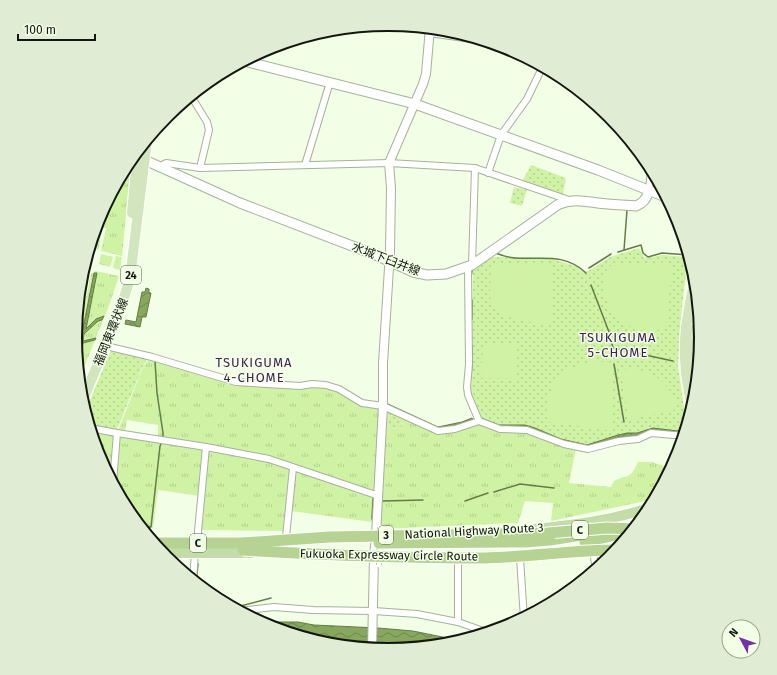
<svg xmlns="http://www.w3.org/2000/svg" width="777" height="675" viewBox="0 0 777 675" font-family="'Fira Sans','Noto Sans JP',sans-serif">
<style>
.grass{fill:url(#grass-tufts)}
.park{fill:url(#park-dots)}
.pitch{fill:#d0f2a5}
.water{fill:url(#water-waves);stroke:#657c46}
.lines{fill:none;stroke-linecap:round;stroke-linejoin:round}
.stream{stroke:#657c46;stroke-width:1.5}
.minor-casing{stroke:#a7b19b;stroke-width:8}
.tertiary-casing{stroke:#a7b19b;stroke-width:10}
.secondary-casing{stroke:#a7b19b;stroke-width:11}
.primary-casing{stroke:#fff;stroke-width:12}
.trunk-casing{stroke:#fff;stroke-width:12}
.motorway-casing{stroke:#fff;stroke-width:13}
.minor{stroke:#fff;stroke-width:6}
.tertiary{stroke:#fff;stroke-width:8}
.secondary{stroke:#fff;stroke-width:9}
.primary{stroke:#d3e5be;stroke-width:10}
.trunk{stroke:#c4dca8;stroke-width:10}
.motorway{stroke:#b6d393;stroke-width:11}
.pedestrian-bridge-casing{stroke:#a7b19b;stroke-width:6;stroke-linecap:butt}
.motorway-bridge-casing{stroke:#fff;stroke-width:13;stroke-linecap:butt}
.pedestrian-bridge{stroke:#fff;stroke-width:4.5}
.motorway-bridge{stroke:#b6d393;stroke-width:11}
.labels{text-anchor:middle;stroke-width:3;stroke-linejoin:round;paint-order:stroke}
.shield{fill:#f3fee6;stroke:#565c50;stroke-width:1}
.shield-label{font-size:11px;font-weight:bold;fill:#13170f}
.street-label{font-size:12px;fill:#13170f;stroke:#f3fee6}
.neighbourhood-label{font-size:13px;letter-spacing:1px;fill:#402058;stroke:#f3fee6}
.rim{fill:none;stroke:#13170f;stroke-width:2}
</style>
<defs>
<pattern id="grass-tufts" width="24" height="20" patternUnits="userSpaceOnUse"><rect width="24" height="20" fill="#d0f2a5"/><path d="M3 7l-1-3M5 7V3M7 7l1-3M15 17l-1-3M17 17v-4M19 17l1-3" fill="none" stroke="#b2cf8d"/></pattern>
<pattern id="park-dots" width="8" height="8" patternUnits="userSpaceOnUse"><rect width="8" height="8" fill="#d0f2a5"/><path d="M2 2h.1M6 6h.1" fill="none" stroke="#b2cf8d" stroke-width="1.8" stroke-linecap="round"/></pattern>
<pattern id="water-waves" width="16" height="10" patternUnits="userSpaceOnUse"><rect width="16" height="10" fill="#88a75e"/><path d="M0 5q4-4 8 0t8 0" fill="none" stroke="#6e874c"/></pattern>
</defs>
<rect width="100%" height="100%" fill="#f3fee6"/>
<g class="grass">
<polygon points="127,166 131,166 122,256 101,251 106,228 102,228 99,248 97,250 96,248 103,211"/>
<polygon points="95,232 78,312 77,312 81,276"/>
<polygon points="101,254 113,257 110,267 99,264"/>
<polygon points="116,256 122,257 120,270 115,269 113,267"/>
<polygon points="95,271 119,276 110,303 79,380 76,347 91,274"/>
<polygon points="150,358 225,380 326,387 379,407 376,491 373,492 268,457 158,437 158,425 127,420 125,432 118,431 143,367"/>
<path d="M 403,416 L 437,434 L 456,431 L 475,424 L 479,424 L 496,431 L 525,432 L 537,436 L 546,441 L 576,449 L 569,483 L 611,487 L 614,481 C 628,474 630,480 638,462 L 652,462 L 664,466 L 655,499 L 551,521 L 553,503 L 525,501 L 518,523 L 380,529 L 385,427 L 402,430 Z"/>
<polygon points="91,431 113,435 116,437 111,480 99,457"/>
<polygon points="119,436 204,450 200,496 158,490 153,528 140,527 128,511 114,486"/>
<polygon points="209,449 269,461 290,468 292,471 285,531 200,530 208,451"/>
<polygon points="297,471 373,497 374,498 372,522 291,511 294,472"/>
</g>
<g class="park">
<polygon points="531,165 566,178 563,195 522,182"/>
<polygon points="514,187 527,190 522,206 510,203"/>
<polygon points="639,248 644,257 648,258 662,255 688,257 681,316 678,366 687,427 685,434 638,437 588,448 533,431 500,428 480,420 471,395 473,269 493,257 549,258 576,266 584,272 590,270 610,257"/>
<polygon points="111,350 146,357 147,360 143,366 116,432 89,426 85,412"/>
<polygon points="386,411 403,417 402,430 385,427"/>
</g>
<g class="pitch">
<path d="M 668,262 L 672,267 L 666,328 C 661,329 655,331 650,331 C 624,331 602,308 604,282 C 604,277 606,271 608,266 Z"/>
<path d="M 497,263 L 549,265 L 553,270 L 552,325 C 535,322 497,321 491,302 C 489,295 491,275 491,268 L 494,264 Z"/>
<polygon points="483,343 517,344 515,379 481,378"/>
<path d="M 595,361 L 612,363 L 613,431 L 547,422 C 547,416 546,409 547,403 C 553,376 569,366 595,361 Z"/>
<path d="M 636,369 C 661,376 669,384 678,409 L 629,420 L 620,370 Z"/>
</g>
<g class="water">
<polygon points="94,273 97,273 86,329 96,319 104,316 102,320 98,321 84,334 83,341 96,338 95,340 83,343 78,365 77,359"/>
<polygon points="146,288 149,289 149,293 151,293 146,317 142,317 140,327 125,324 126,320 136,322 142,292 145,292"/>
<polygon points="388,404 438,427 462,422 472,418 473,420 455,427 436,428 412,416 387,406"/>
<polygon points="481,418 499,425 525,425 535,428 561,439 587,445 618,435 627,433 637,433 653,428 686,432 685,434 649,431 632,437 618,438 605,443 588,447 564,442 548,436 499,427 480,420"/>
<polygon points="260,622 298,622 314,625 378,628 413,631 462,641 449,645 388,651 327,645 268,627"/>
</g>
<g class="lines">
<g class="stream">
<polyline points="624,250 627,210"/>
<polyline points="618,252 641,245 643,253 648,257 662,253 689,255"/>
<path d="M 496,253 C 525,267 558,246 586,273"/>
<polyline points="589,268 611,254"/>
<polyline points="471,277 472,271"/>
<polyline points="591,285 609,332"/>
<polyline points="472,300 472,319"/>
<polyline points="611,340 613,348"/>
<polyline points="613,348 673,361"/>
<polyline points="155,361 157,393 163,433 163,438"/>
<polyline points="614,364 624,422"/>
<polyline points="470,382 472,366 472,346"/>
<polyline points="466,397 471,410"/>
<polyline points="494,492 520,484 554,488"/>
<polyline points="383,501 423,500"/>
<polyline points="465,501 488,493"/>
<polyline points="372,519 373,499"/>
<polyline points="139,526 151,527 160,446 162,442"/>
<polyline points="196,583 198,564"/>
<polyline points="233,608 271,598"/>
</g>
<g class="minor-casing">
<g id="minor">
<polyline points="422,27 429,33 486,41"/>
<polyline points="191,96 207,122 209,130 200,168"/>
<polyline points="178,107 192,98"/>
<polyline points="305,165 330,82"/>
<polyline points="159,167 166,163 200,168 389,163 475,168 569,200"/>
<polyline points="475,168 472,265 468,270 469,364 467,387 468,395 479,421"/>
<polyline points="488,173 501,135 527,99 543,66"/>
<polyline points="649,191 651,168"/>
<polyline points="692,332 701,332"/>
<polyline points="106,346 152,357 236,382 300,386 312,384 326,385 339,389 362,403 383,406 438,431 455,429 479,421 500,429 527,430 564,444 588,449 619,441 638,439 651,433 685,436"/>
<polyline points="90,428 117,433 206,447 269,459 373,494 378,495"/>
<polyline points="113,483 117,433"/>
<polyline points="286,537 293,468"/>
<polyline points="198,539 198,531 206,447"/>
<polyline points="593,550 596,571"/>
<polyline points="520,558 524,619"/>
<polyline points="193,581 195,552"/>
<polyline points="239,611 274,607 313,610 374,611 417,614 458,622 489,633"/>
<polyline points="458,622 458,559"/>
</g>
</g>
<g class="tertiary-casing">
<polyline id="tertiary" points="372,649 374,557 376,535 383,406 383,363 390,252 391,188 389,163 423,84 426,74 430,28"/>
</g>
<g class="secondary-casing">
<g id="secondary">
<polyline points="244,61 415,104 598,170 668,198"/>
<path d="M 138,157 L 240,203 L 373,254 L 413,272 L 427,275 L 446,274 L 472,265 L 559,204 C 577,197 590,203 608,204 C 618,205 627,205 636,206 C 644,203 647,198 649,191"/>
</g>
</g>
<g class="primary-casing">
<g id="primary">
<polyline points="132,213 138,150"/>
<polyline points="692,330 692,368"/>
<polyline points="82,402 121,308 130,278 147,140"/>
<path d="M 693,410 C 685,379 682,346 688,315 C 690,301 693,288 696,275"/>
</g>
</g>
<g class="trunk-casing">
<g id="trunk">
<path d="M 534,529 C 573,525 614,520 652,507"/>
<polyline points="161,553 252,553"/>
</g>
</g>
<g class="motorway-casing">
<g id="motorway">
<polyline points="550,540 595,533"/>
<polyline points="585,542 633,531"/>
<polyline points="154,543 242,543"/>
</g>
</g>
<use href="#minor" class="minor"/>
<use href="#tertiary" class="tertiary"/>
<use href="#secondary" class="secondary"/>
<use href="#primary" class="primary"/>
<use href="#trunk" class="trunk"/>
<use href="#motorway" class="motorway"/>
<g class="pedestrian-bridge-casing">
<g id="pedestrian-bridge">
<polyline points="380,536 380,527"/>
<polyline points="379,565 380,543"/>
</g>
</g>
<g class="motorway-bridge-casing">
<g id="motorway-bridge">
<polyline points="242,543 329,537 548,533 607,528 635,529"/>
<polyline points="379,543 525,542 550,540"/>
<path d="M 243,550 C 324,555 404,558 485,558 C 529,557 574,550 618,550"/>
</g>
</g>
<use href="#pedestrian-bridge" class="pedestrian-bridge"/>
<use href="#motorway-bridge" class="motorway-bridge"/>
</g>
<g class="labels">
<g class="shield">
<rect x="121" y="266" width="20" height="18" rx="3"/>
<rect x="572" y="521" width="16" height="18" rx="3"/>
<rect x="379" y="526" width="14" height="18" rx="3"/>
<rect x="190" y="534" width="16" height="18" rx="3"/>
</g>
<g class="shield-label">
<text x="131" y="279">24</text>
<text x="580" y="534">C</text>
<text x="386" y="539">3</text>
<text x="198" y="547">C</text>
</g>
<g class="street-label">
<text transform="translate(386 259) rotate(21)" y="4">水城下臼井線</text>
<text transform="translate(111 332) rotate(-68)" y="4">福岡東環状線</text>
<text transform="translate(474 531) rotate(-3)" y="4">National Highway Route 3</text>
<text transform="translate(389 555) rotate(1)" y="4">Fukuoka Expressway Circle Route</text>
</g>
<g class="neighbourhood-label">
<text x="618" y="342">TSUKIGUMA<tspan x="618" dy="15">5-CHOME</tspan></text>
<text x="254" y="367">TSUKIGUMA<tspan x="254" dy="15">4-CHOME</tspan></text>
</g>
</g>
<path d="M0 0H777V675H0ZM82 337a306 306 0 1 1 612 0a306 306 0 1 1-612 0Z" fill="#e1ecd5" fill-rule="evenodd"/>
<path class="rim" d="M82 337a306 306 0 1 1 612 0a306 306 0 1 1-612 0Z"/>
<g transform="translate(741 639) rotate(311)"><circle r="19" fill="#f3fee6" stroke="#99a290"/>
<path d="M0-3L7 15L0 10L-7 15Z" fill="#732fa3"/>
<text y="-6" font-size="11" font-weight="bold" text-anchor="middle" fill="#13170f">N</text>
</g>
<path d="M18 34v6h77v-6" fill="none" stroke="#13170f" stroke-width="2"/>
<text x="24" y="34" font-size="12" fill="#13170f" stroke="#f3fee6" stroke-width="3" paint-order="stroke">100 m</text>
</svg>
